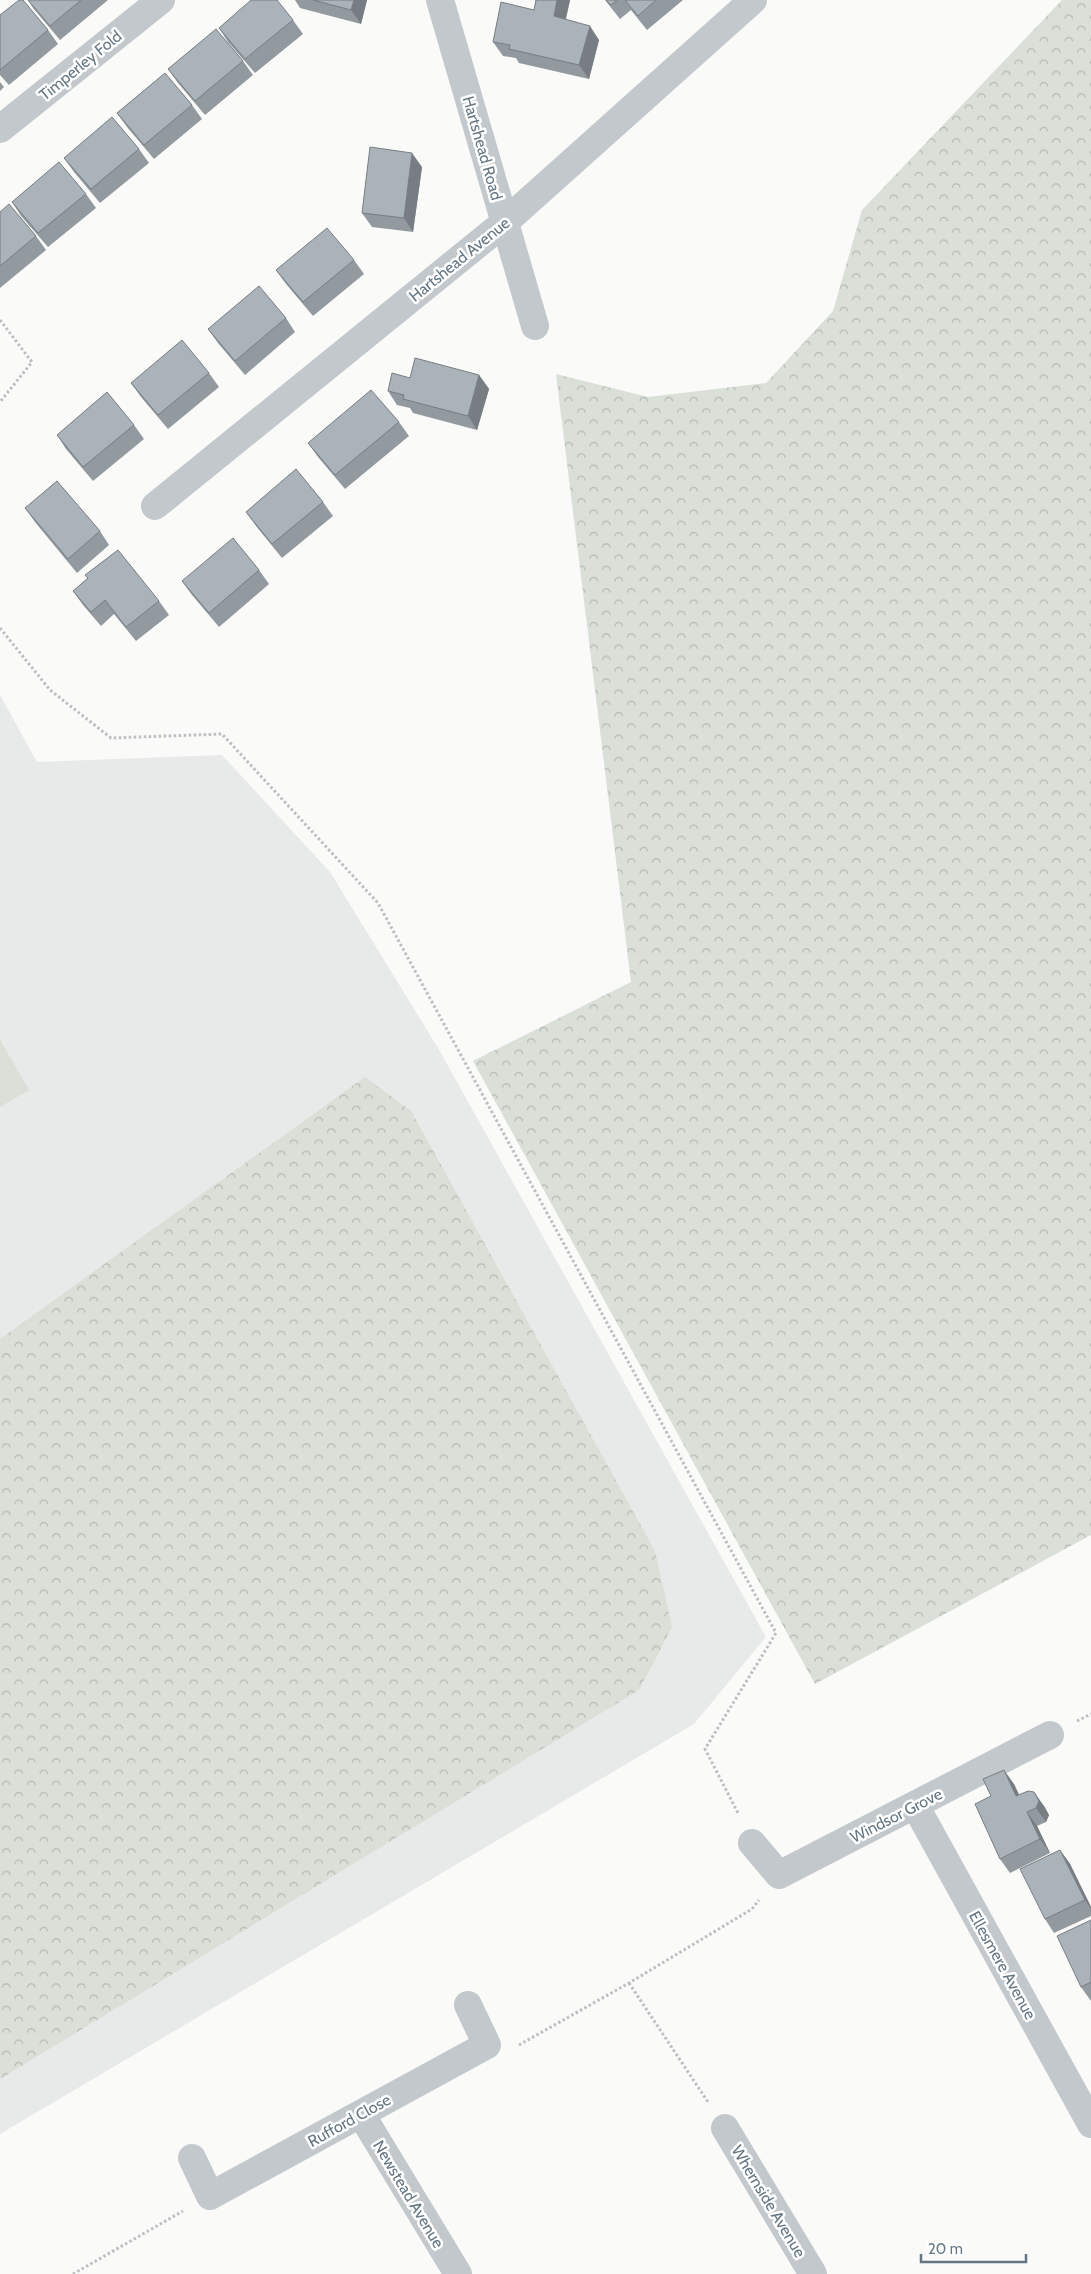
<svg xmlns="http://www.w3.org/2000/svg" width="1091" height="2274" viewBox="0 0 1091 2274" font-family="Cabin,sans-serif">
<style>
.built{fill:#e8e9e9}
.grass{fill:#dadfd7}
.park{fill:url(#park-crowns)}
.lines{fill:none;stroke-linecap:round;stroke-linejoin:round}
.path{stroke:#bbbfc2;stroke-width:3;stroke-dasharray:2.5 2.5;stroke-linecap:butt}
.street{stroke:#c3c8cc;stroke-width:28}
.wall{fill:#929a9f}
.shaded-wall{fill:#777d82}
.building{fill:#aab3b9;stroke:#777d82}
.labels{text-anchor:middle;stroke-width:5;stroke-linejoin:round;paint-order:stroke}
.street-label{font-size:16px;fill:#657683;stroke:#fff}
</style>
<defs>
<pattern id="park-crowns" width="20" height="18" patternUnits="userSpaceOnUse" patternTransform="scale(1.25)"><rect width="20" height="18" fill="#dadfd7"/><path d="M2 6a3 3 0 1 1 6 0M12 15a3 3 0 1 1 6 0" fill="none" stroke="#b4b9b4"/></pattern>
</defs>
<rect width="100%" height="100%" fill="#fafaf8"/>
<polygon class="built" points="0,695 37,762 222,755 330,872 438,1048 766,1637 694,1724 0,2134"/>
<polygon class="grass" points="0,1040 29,1090 0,1107"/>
<g class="park">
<polygon points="1062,0 1091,0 1091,1535 815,1684 473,1061 631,982 556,374 648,397 766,383 833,311 862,210"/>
<polygon points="365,1077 411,1111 655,1551 672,1627 639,1690 0,2079 0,1339"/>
</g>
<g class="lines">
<g class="path">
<polyline points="0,320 32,362 0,402"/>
<polyline points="0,628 50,690 111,738 222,734 378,903 776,1633 705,1749 739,1815"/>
<polyline points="1077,1721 1091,1714"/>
<polyline points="629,1983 708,2102"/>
<polyline points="519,2045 629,1983 752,1909 759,1900"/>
<polyline points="73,2274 183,2211"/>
</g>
<g class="street">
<polyline points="440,0 535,326"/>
<polyline points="0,129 161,0"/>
<polyline points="155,506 505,222 753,0"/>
<polyline points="915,1805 1091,2124"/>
<polyline points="752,1843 779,1875 1050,1735"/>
<polyline points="361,2114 458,2274"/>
<polyline points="725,2128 813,2274"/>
<polyline points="192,2158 210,2196 487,2045 468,2005"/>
</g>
</g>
<g class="wall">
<polygon points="28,0 108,0 60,40 33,8"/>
<polygon points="295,0 367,0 361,24 300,8"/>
<polygon points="536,0 570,0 566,19 599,40 589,79 519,63 516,58 503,56 493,42 534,10"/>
<polygon points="605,0 683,0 647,30 631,10 620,19"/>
<polygon points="0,15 48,30 58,44 9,85 0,75"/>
<polygon points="293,20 303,34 255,73 228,42 219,28"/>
<polygon points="243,61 253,75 205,115 178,83 168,69"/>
<polygon points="0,82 4,87 0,91"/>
<polygon points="192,105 202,119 154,159 127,127 117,113"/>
<polygon points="139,149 149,163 100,203 74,172 64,158"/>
<polygon points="422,167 413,232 372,227 362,213"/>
<polygon points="86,194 96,208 48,247 21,216 12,202"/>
<polygon points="0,212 36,236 46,250 0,288"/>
<polygon points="354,260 364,274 313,316 286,284 276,270"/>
<polygon points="286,318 295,332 245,375 218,343 208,329"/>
<polygon points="209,373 219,387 168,429 141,397 131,383"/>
<polygon points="479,375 489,389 477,430 413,413 410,408 397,405 388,391 410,378"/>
<polygon points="399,422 409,436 345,489 318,457 308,443"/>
<polygon points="134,425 144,439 93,481 66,449 57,435"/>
<polygon points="323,502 333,516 282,558 256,526 246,512"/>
<polygon points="25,508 100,531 109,545 77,573 35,522"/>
<polygon points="259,570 269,584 219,627 192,595 182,581"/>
<polygon points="85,575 159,601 169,615 136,641 114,614 101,626 83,605 73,591 88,579"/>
<polygon points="1014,1784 1019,1795 1044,1806 1049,1815 1046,1822 1037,1826 1050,1853 1010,1873 1000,1859"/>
<polygon points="1060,1850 1070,1864 1091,1907 1091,1916 1054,1933 1045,1919"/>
<polygon points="1091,1920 1091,2001 1081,1987"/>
</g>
<g class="shaded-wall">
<polygon points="354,0 367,0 361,24 351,10"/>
<polygon points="557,0 570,0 563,30 554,16"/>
<polygon points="590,26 599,40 589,79 579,65"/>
<polygon points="412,153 422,167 413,232 404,218"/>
<polygon points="479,375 489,389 477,430 468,416"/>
<polygon points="1004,1770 1014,1784 1026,1810 1016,1796"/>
<polygon points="1034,1792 1044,1806 1049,1815 1046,1822 1036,1808"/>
<polygon points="1027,1812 1037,1826 1050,1853 1040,1839"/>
<polygon points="1060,1850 1070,1864 1091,1907 1091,1909 1085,1900"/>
</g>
<g class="building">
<polygon points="19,0 23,0 48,30 0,70 0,15"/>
<polygon points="28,0 81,0 50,26"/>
<polygon points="251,0 277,0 293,20 245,59 219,28"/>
<polygon points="313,0 354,0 351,10"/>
<polygon points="536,0 557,0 554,16 590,26 579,65 509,49 510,45 493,42 501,2 534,10"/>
<polygon points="606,0 617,0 611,5"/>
<polygon points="625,0 656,0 638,16"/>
<polygon points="216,29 243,61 195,101 168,69"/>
<polygon points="165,73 192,105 144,145 117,113"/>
<polygon points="112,117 139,149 91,189 64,158"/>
<polygon points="370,147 412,153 404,218 362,213"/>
<polygon points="59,162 86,194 38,233 12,202"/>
<polygon points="9,204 36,236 0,266 0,212"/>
<polygon points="327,228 354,260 303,302 276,270"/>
<polygon points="259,286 286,318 235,361 208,329"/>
<polygon points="182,340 209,373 158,415 131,383"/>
<polygon points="415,358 479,375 468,416 403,399 404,395 388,391 392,373 410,378"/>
<polygon points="371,390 399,422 335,475 308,443"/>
<polygon points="107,392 134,425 83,467 57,435"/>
<polygon points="296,469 323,502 272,544 246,512"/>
<polygon points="57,481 100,531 68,559 25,508"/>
<polygon points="233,538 259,570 209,613 182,581"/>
<polygon points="118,550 159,601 126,627 105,600 91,612 73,591 88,578 85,575"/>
<polygon points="1004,1770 1016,1796 1028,1791 1034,1792 1039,1801 1036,1808 1027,1812 1040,1839 1000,1859 975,1804 991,1796 983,1779"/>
<polygon points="1060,1850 1085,1900 1045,1919 1020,1869"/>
<polygon points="1091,1920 1091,1982 1081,1987 1057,1936"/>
</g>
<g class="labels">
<g class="street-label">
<text transform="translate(80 65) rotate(-39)" y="6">Timperley Fold</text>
<text transform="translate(483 148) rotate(74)" y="6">Hartshead Road</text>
<text transform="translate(459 259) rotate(-39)" y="6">Hartshead Avenue</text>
<text transform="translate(896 1815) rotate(-27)" y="6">Windsor Grove</text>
<text transform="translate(1003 1965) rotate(61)" y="6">Ellesmere Avenue</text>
<text transform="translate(349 2120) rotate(-29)" y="6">Rufford Close</text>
<text transform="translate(409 2194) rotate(59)" y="6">Newstead Avenue</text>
<text transform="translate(769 2201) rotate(59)" y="6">Whernside Avenue</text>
</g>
</g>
<path d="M921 2254v8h105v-8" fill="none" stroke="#657683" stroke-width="2.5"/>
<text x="928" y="2254" font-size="15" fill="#657683" stroke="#ffffff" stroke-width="4" paint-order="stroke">20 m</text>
</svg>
